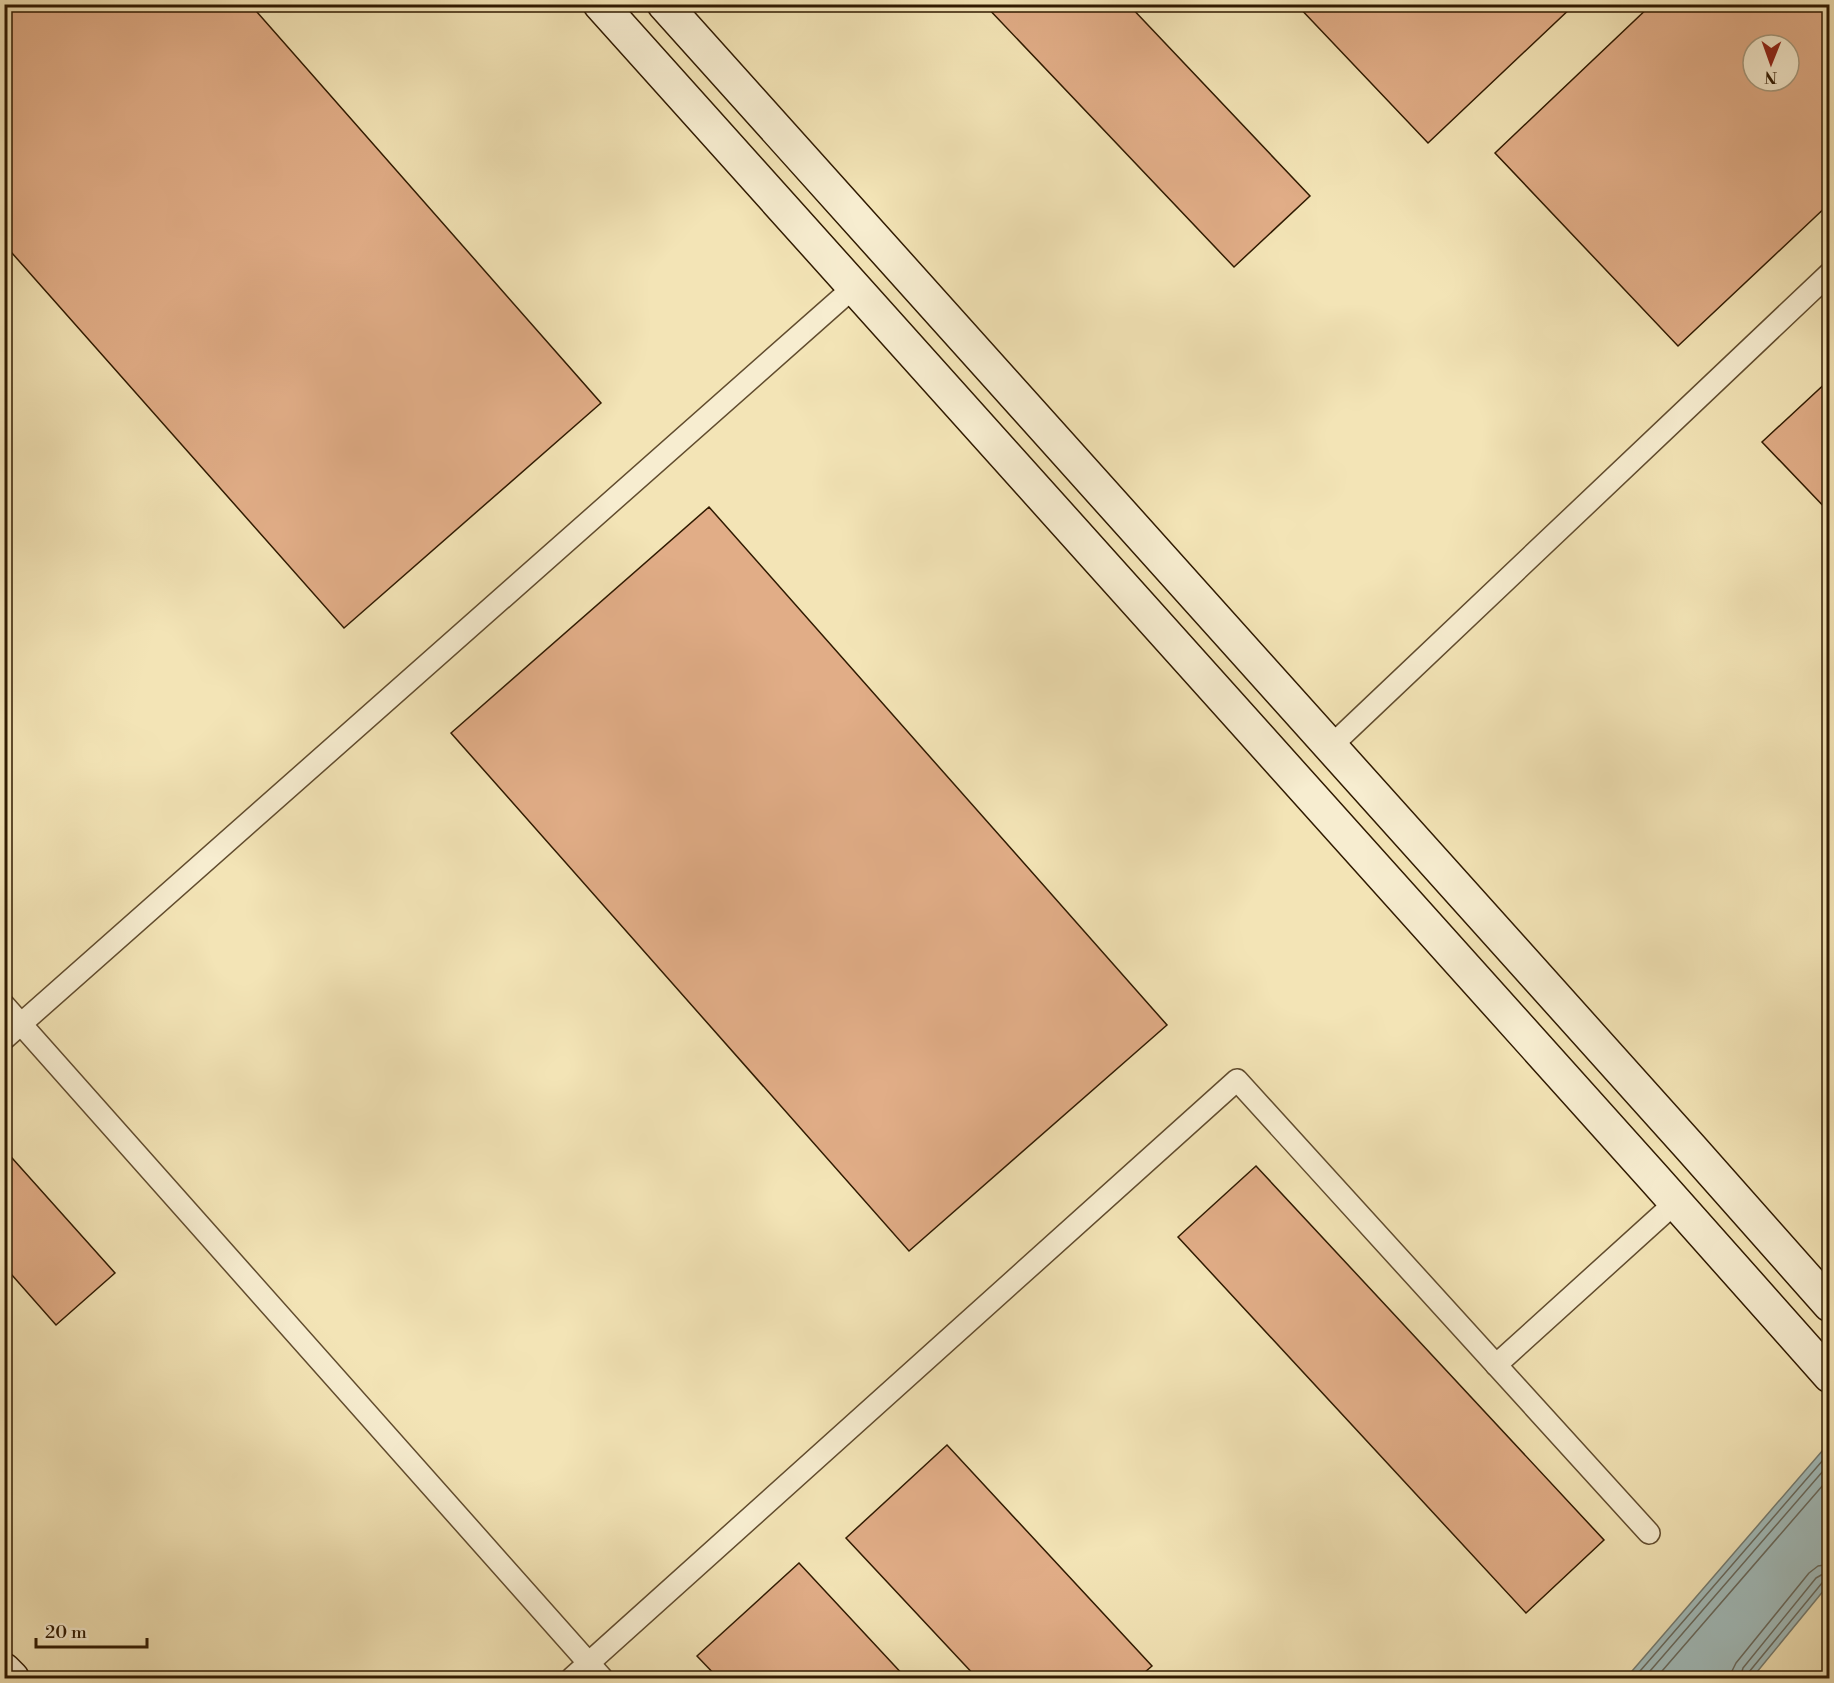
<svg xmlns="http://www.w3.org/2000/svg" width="1834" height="1683" viewBox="0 0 1834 1683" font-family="'Libre Bodoni',serif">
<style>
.water{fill:#a1bbba;stroke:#747b70;stroke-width:1.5}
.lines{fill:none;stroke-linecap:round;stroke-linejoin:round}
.shore{stroke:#686a5e;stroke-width:1.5}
.building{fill:#e1ad87;stroke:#301a01;stroke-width:1.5;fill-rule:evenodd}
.lane-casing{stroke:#614c2e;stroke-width:24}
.secondary-casing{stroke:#301a01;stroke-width:36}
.lane{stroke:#f7edd0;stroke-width:21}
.secondary{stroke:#f7edd0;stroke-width:33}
</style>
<rect width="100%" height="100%" fill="#f3e4b6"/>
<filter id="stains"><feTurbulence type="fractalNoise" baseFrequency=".00333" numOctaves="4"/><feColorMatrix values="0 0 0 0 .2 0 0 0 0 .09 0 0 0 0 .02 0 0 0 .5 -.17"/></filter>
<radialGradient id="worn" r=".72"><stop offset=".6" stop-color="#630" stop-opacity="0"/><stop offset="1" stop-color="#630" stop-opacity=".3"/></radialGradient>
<polygon class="water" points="1829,1443 1829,1584 1752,1678 1626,1678"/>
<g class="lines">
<g class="shore">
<polyline points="1634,1678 1830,1452"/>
<polyline points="1644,1678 1830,1463"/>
<polyline points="1656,1678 1830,1477"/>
<polyline points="1731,1678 1732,1671 1736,1663 1809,1573 1818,1566 1830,1564"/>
<polyline points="1740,1678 1743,1668 1816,1578 1823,1574 1830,1573"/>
<polyline points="1748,1678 1749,1672 1822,1583 1830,1580"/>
</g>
</g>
<g class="building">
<polygon points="6,4 250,4 601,403 344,628 4,244 4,6"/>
<polygon points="984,4 1128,4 1310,196 1234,267"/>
<polygon points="1296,4 1575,4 1428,143"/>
<path d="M 1652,4 L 1830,4 L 1830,203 L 1678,346 L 1495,153 ZM 1753,45 L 1789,45 L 1789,81 L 1753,81 Z"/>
<polygon points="1830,379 1830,513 1762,442"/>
<polygon points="709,507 1167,1025 909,1251 451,733"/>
<polygon points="4,1149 115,1273 56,1325 4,1266"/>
<polygon points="1256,1166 1604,1540 1526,1613 1178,1237"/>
<polygon points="947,1445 1152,1666 1138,1678 977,1678 846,1538"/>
<polygon points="799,1563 906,1678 718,1678 697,1656"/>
</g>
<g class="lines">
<g class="lane-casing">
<g id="lane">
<polyline points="1330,747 1830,273"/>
<polyline points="4,1005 602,1678"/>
<polyline points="4,1039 854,287"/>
<polyline points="1496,1365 1676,1202"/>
<polyline points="572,1678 1237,1080 1649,1533"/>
</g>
</g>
<g class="secondary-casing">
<g id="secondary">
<polyline points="600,4 1654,1178 1830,1376"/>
<polyline points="664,4 1690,1147 1830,1305"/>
<polyline points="4,1670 12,1678"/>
</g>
</g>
<use href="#lane" class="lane"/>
<use href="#secondary" class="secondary"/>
</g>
<rect width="1834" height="1683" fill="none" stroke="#f3e4b6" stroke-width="24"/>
<rect x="6" y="6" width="1822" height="1671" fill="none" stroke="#301a01" stroke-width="3"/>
<rect x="12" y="12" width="1810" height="1659" fill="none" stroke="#301a01" stroke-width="1.5"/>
<g transform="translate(1771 63) rotate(181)"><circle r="28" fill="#f7edd0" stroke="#a7997d" stroke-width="1.5"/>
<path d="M0-4.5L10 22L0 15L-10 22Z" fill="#8f2418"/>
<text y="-9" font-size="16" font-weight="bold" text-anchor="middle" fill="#301a01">N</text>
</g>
<path d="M36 1638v9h111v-9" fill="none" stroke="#301a01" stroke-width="3"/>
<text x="45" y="1638" font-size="18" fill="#301a01" stroke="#f7edd0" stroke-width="4.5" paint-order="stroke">20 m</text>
<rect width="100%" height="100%" filter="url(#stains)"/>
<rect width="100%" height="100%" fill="url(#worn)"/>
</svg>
